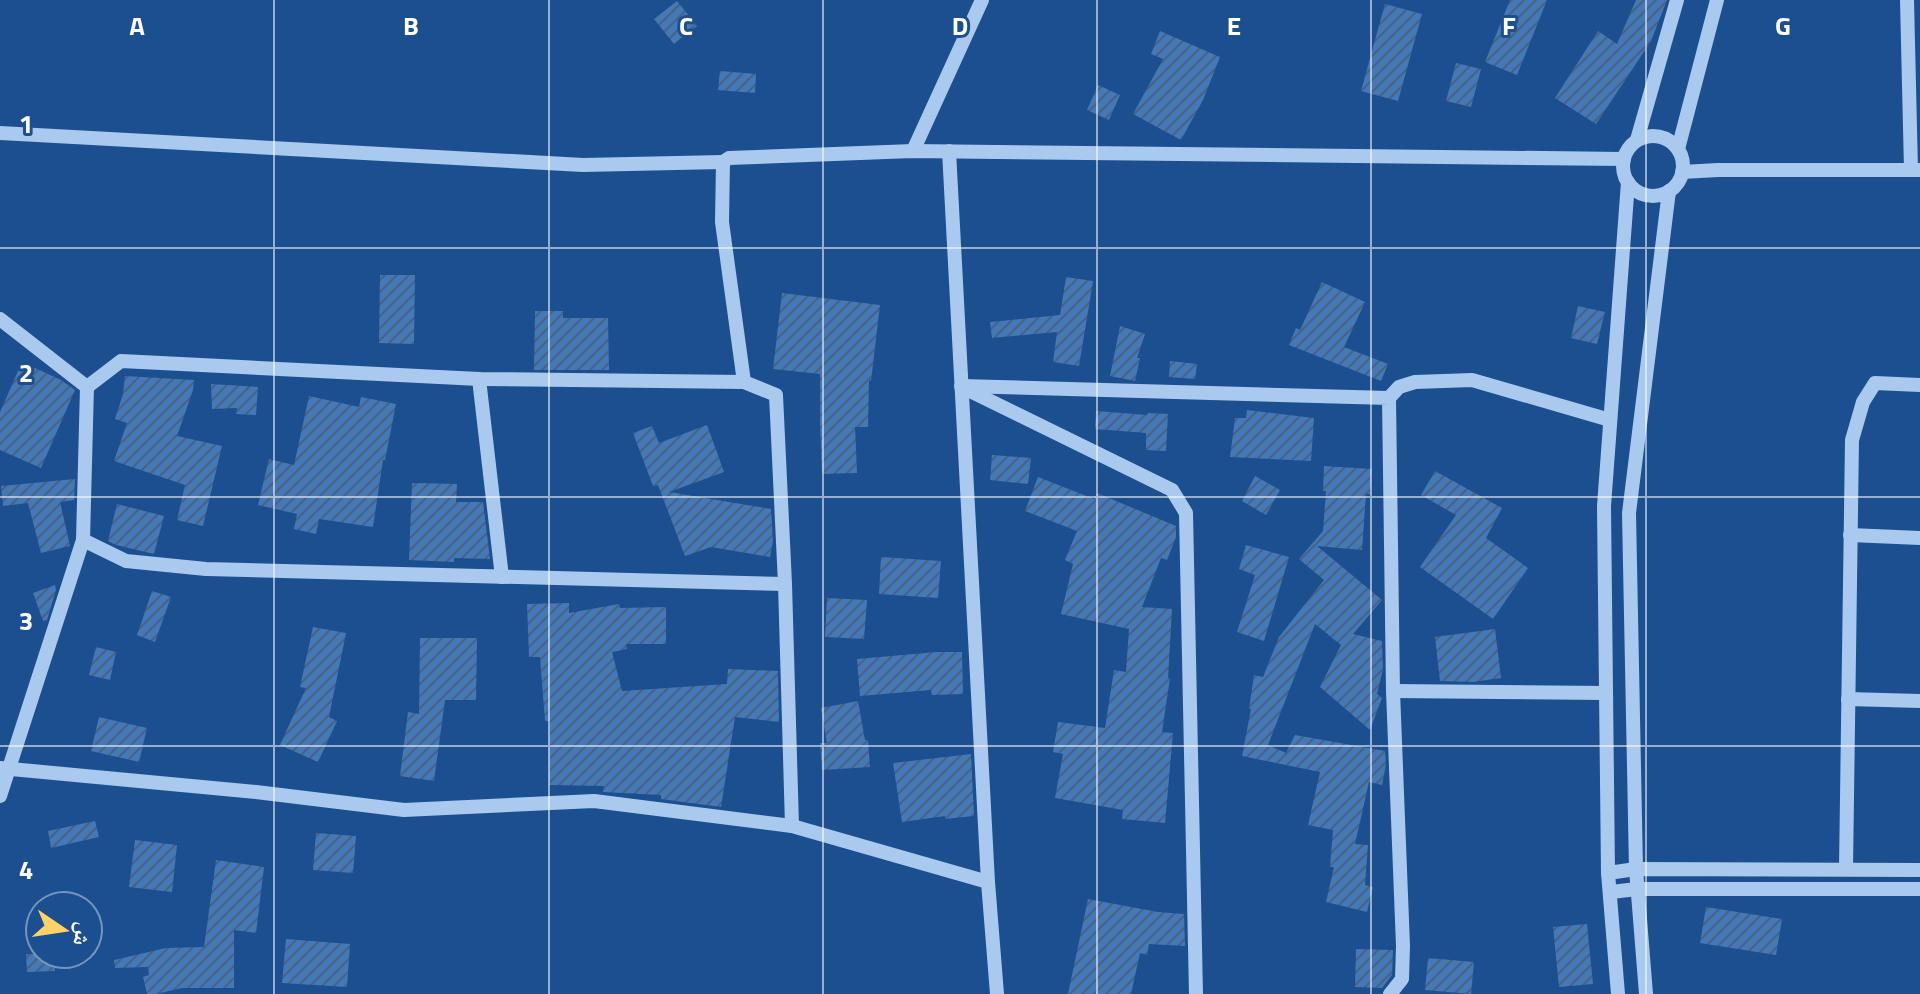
<svg xmlns="http://www.w3.org/2000/svg" width="1920" height="994" viewBox="0 0 1920 994" font-family="'Titillium Web','Noto Naskh Arabic',sans-serif">
<style>
.building{fill:url(#building-hatch)}
.lines{fill:none;stroke-linecap:round;stroke-linejoin:round}
.minor{stroke:#a9c9ee;stroke-width:14}
.grid{fill:none;stroke:#fff;stroke-width:2;stroke-opacity:0.55}
.grid-label{font-size:26px;text-anchor:middle;font-weight:bold;fill:#fff;stroke:#1b4f8f;stroke-width:6;stroke-linejoin:round;paint-order:stroke}
</style>
<defs>
<pattern id="building-hatch" width="6" height="6" patternUnits="userSpaceOnUse" patternTransform="scale(2)"><rect width="6" height="6" fill="#4478b7"/><path d="M-1 1l2-2M0 6l6-6M5 7l2-2" fill="none" stroke="#486282"/></pattern>
</defs>
<rect width="100%" height="100%" fill="#1b4f8f"/>
<g class="building">
<polygon points="1510,0 1547,0 1517,75 1485,62"/>
<polygon points="1636,0 1667,0 1651,41 1596,124 1555,98 1598,31 1617,44"/>
<polygon points="677,1 697,26 674,44 654,19"/>
<polygon points="1385,4 1422,14 1398,101 1361,91"/>
<polygon points="1160,31 1220,57 1203,100 1181,140 1133,114 1163,59 1151,54"/>
<polygon points="1456,63 1481,69 1471,107 1446,101"/>
<polygon points="720,71 756,74 755,93 718,90"/>
<polygon points="1098,85 1120,95 1109,120 1087,110"/>
<polygon points="380,275 415,275 414,344 379,343"/>
<polygon points="1066,277 1093,281 1079,366 1053,362 1057,332 992,338 990,322 1060,315"/>
<polygon points="1322,282 1365,302 1344,347 1388,364 1381,381 1289,345 1296,328 1300,330"/>
<polygon points="782,293 880,305 871,381 869,380 868,427 855,427 857,473 822,474 820,426 820,374 773,369"/>
<polygon points="1578,306 1605,312 1597,344 1571,338"/>
<polygon points="535,311 563,311 563,318 608,318 609,370 534,370"/>
<polygon points="1120,326 1145,334 1137,358 1140,358 1135,381 1110,376"/>
<polygon points="1170,361 1197,364 1195,379 1169,377"/>
<polygon points="22,362 61,380 75,390 41,468 0,450 0,412"/>
<polygon points="125,376 194,380 193,390 177,436 222,446 203,526 177,520 185,485 114,461 127,423 115,419 123,394"/>
<polygon points="211,384 258,387 256,415 236,414 237,408 212,409"/>
<polygon points="309,396 359,407 361,397 396,404 385,460 383,460 373,527 319,519 316,534 294,529 297,514 258,505 269,459 294,465"/>
<polygon points="1247,410 1314,418 1311,461 1230,457 1235,418 1246,418"/>
<polygon points="1096,411 1147,415 1148,413 1168,414 1166,451 1146,450 1146,433 1095,429"/>
<polygon points="707,425 724,472 669,492 771,509 773,541 770,557 711,547 685,556 658,485 653,486 633,433 652,426 659,443"/>
<polygon points="992,455 1031,458 1028,484 990,480"/>
<polygon points="1324,466 1372,469 1370,494 1366,494 1362,550 1317,546 1382,600 1353,634 1382,641 1383,669 1377,694 1382,698 1370,730 1320,687 1341,645 1315,624 1268,745 1286,753 1295,735 1385,751 1386,764 1382,785 1369,782 1355,844 1368,845 1365,885 1373,887 1367,912 1326,902 1334,867 1330,867 1333,830 1308,825 1320,772 1242,756 1251,709 1249,709 1254,675 1263,677 1279,637 1324,580 1299,559 1323,531 1326,491 1323,491"/>
<polygon points="1435,471 1502,508 1486,538 1528,568 1493,619 1420,567 1456,515 1421,495"/>
<polygon points="1255,476 1280,490 1266,515 1242,501"/>
<polygon points="1038,477 1094,499 1097,493 1176,526 1176,537 1167,560 1161,558 1142,607 1172,609 1168,678 1170,678 1162,732 1173,733 1165,823 1122,819 1123,810 1055,798 1063,754 1053,752 1058,722 1105,728 1114,670 1126,672 1129,629 1061,614 1073,564 1065,560 1077,531 1025,511"/>
<polygon points="75,479 74,500 60,502 70,546 41,553 28,503 3,506 1,486"/>
<polygon points="412,483 457,484 456,502 483,502 490,559 454,558 454,562 409,560"/>
<polygon points="117,504 164,516 154,554 116,545 108,541"/>
<polygon points="1246,545 1289,557 1264,641 1237,632 1255,575 1239,569"/>
<polygon points="881,557 941,561 938,598 879,594"/>
<polygon points="55,585 56,590 47,620 43,621 33,593"/>
<polygon points="152,591 171,597 155,642 137,635"/>
<polygon points="827,598 867,600 864,639 825,637"/>
<polygon points="569,603 569,613 619,604 620,608 666,607 666,644 626,644 627,649 612,652 622,691 727,684 728,669 778,671 779,722 735,717 721,807 661,799 661,795 603,792 604,786 549,785 550,721 545,721 540,657 529,657 527,604"/>
<polygon points="313,627 346,633 329,717 337,721 318,762 280,745 306,688 300,687"/>
<polygon points="1495,629 1501,678 1473,682 1440,681 1435,637"/>
<polygon points="420,638 477,638 476,700 445,700 434,781 400,776 408,712 419,714"/>
<polygon points="96,647 116,652 110,680 89,675"/>
<polygon points="937,652 962,652 963,694 932,695 931,690 860,696 857,659"/>
<polygon points="858,701 865,740 868,740 870,767 822,770 820,743 827,743 821,708"/>
<polygon points="99,717 147,728 139,762 91,751"/>
<polygon points="971,754 974,816 945,819 945,816 902,822 893,763"/>
<polygon points="95,821 99,837 51,848 48,831"/>
<polygon points="316,833 356,836 353,873 313,870"/>
<polygon points="135,840 177,845 172,892 129,887"/>
<polygon points="216,860 264,867 256,933 234,930 234,988 182,988 156,994 147,994 143,977 149,975 148,967 115,968 114,960 166,948 204,947"/>
<polygon points="1088,899 1158,912 1184,914 1185,946 1149,944 1147,955 1140,953 1131,994 1068,994"/>
<polygon points="1706,907 1782,919 1776,955 1700,943"/>
<polygon points="1587,924 1593,984 1559,987 1553,927"/>
<polygon points="286,939 350,944 347,987 282,983"/>
<polygon points="1356,949 1393,950 1392,975 1382,988 1355,987"/>
<polygon points="26,954 54,954 55,971 27,972"/>
<polygon points="1428,958 1474,962 1471,994 1425,990"/>
</g>
<g class="lines">
<g class="minor">
<polyline points="1907,0 1911,170"/>
<polyline points="0,133 583,165 723,162"/>
<circle cx="1653" cy="166" r="30"/>
<polyline points="1637,140 1677,0"/>
<polyline points="1678,149 1717,0"/>
<polyline points="913,151 982,0"/>
<polyline points="949,151 988,882 997,994"/>
<polyline points="1682,172 1718,170 1920,170"/>
<polyline points="0,319 87,387 83,540 0,796"/>
<polyline points="479,379 502,577"/>
<polyline points="961,386 1389,398 1393,691 1403,946 1402,979 1390,994"/>
<polyline points="87,387 121,361 479,379 744,382"/>
<polyline points="968,390 1172,490 1186,513 1196,994"/>
<polyline points="1389,398 1399,387 1415,382 1472,380 1610,420"/>
<polyline points="1850,535 1920,538"/>
<polyline points="83,540 126,561 206,569 785,584"/>
<polyline points="1393,691 1606,693"/>
<polyline points="1848,699 1920,701"/>
<polyline points="0,768 256,792 404,810 594,801 792,826 988,882"/>
<polyline points="792,826 785,584 776,395 744,382 722,222 723,162 729,158 913,151 1624,159"/>
<polyline points="1846,869 1852,440 1863,402 1875,383 1920,385"/>
<polyline points="1608,873 1636,869 1920,870"/>
<polyline points="1611,892 1637,889 1920,889"/>
<polyline points="1618,994 1608,873 1604,506 1628,182"/>
<polyline points="1646,994 1636,869 1629,513 1669,191"/>
</g>
</g>
<path class="grid" d="M 274,0 L 274,994M 549,0 L 549,994M 823,0 L 823,994M 1097,0 L 1097,994M 1371,0 L 1371,994M 1646,0 L 1646,994M 0,248 L 1920,248M 0,497 L 1920,497M 0,746 L 1920,746"/>
<g class="grid-label">
<text x="137" y="35">A</text>
<text x="411" y="35">B</text>
<text x="686" y="35">C</text>
<text x="960" y="35">D</text>
<text x="1234" y="35">E</text>
<text x="1509" y="35">F</text>
<text x="1783" y="35">G</text>
<text x="26" y="133">1</text>
<text x="26" y="382">2</text>
<text x="26" y="630">3</text>
<text x="26" y="879">4</text>
</g>
<g transform="translate(64 930) rotate(103)"><circle r="38" fill="#1b4f8f" stroke="#7695bc" stroke-width="2"/>
<path d="M0-6L14 30L0 20L-14 30Z" fill="#ffd166"/>
<text y="-12" font-size="22" font-weight="bold" text-anchor="middle" fill="#ffffff">ش</text>
</g>
</svg>
